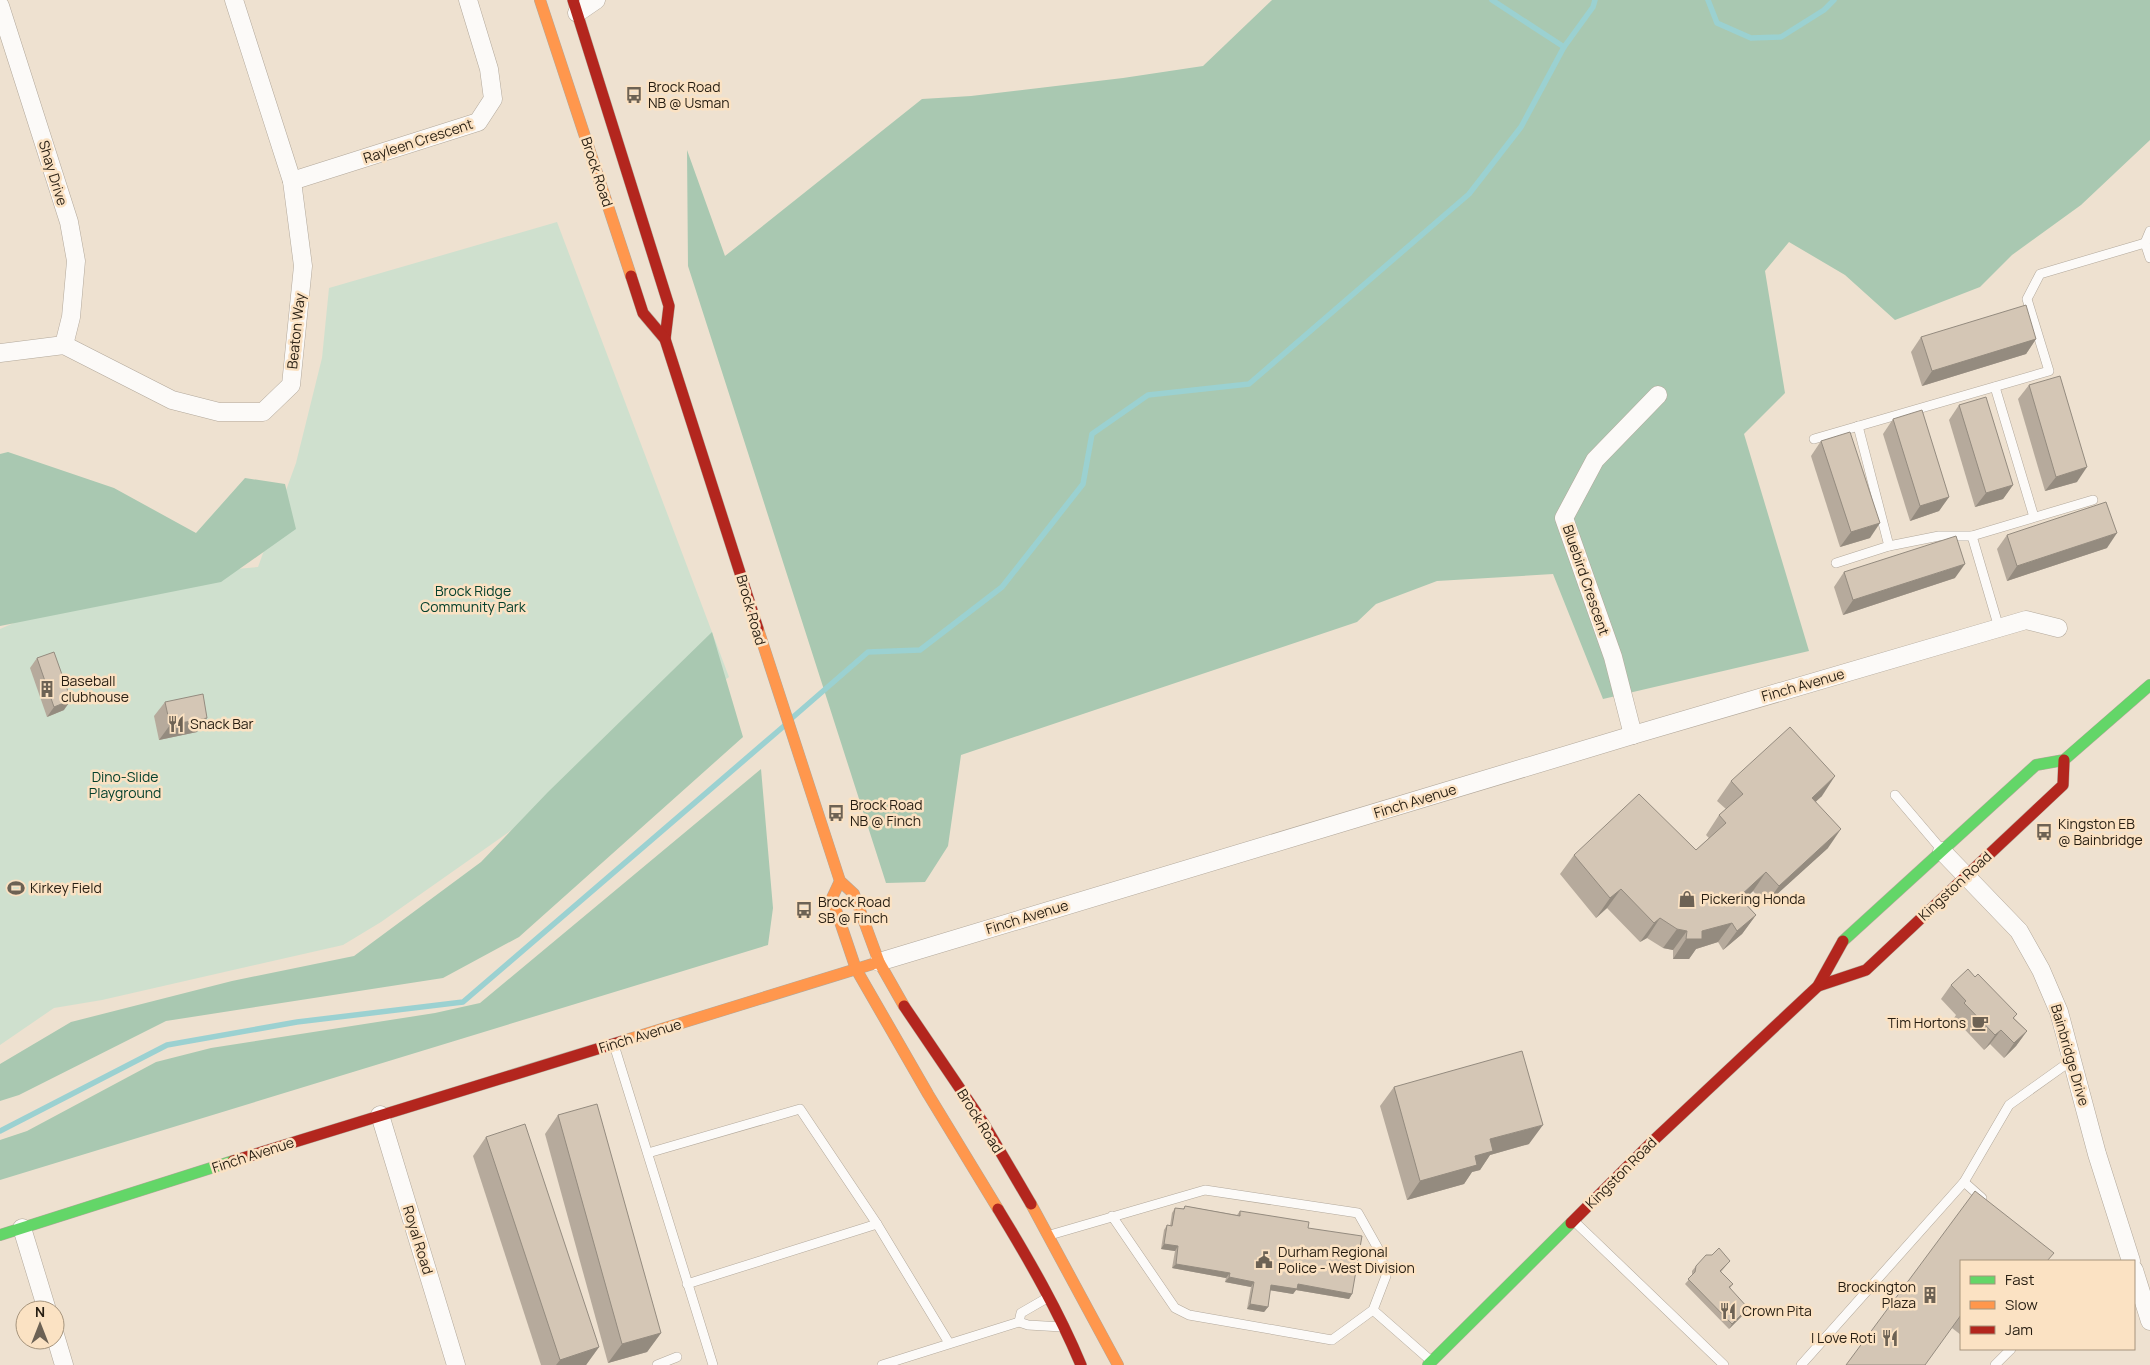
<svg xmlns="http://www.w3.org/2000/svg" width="2150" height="1365" viewBox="0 0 2150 1365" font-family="Manrope,sans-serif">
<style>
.green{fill:#cfe0ce}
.forest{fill:#a9c8b1}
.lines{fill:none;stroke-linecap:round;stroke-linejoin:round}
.stream{stroke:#9bd1d1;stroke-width:5.5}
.lane-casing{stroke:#b2a89b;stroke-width:10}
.street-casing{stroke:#b2a89b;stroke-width:19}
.fast-casing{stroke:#b2a89b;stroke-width:12}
.slow-casing{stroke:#b2a89b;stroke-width:12}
.jam-casing{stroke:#b2a89b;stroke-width:12}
.lane{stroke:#fcfaf8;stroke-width:9}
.street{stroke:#fcfaf8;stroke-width:18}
.fast{stroke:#63d668;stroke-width:11}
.slow{stroke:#ff974d;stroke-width:11}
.jam{stroke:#b3261e;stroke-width:11}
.wall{fill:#b6aa9c}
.shaded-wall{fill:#948b7f}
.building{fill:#d4c6b5;stroke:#948b7f}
.labels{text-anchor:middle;stroke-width:5;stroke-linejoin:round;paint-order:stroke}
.poi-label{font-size:14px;fill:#271e12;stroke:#fbe2c3;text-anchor:start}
.street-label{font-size:14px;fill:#271e12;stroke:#fbe2c3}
.park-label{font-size:14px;fill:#05402d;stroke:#fbe2c3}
</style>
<rect width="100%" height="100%" fill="#eee1d0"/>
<polygon class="green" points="557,222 729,677 381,922 343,945 102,1000 54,1008 0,1045 0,629 113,580 258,567 296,463 322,358 329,288"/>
<g class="forest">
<polygon points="1272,0 2150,0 2150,140 2081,205 2012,255 1980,287 1895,320 1845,275 1789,242 1765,271 1785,393 1744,434 1809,651 1603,699 1553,574 1437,581 1376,604 1357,622 961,755 948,846 925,882 886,883 688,266 687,150 725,256 922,99 971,96 1123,78 1203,66"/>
<polygon points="8,452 114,488 196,533 245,478 285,484 296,529 221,582 0,626 0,454"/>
<polygon points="712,632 743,737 519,937 443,978 166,1021 19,1095 0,1101 0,1064 71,1022 232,981 354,956 481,862 548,792"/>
<polygon points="761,769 773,908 768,945 0,1180 0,1140 27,1131 156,1062 211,1048 435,1013 480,1003"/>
</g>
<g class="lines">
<g class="stream">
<polyline points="1492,0 1564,47"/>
<polyline points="1708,0 1717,23 1751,38 1781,37 1824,10 1834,0"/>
<polyline points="792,718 868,652 920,650 1002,587 1083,484 1092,434 1148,395 1249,384 1469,194 1521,127 1564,47 1593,7 1595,0"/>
<polyline points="0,1131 167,1045 297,1022 463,1002 784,726"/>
</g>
<g class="lane-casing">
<g id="lane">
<polyline points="2150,231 2145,243 2150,258"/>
<polyline points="1995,387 2034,517"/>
<polyline points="1858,426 1889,546"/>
<polyline points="1814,439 2049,371 2027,299 2040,274 2145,243"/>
<polyline points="1972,536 1999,628"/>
<polyline points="1836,563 1889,546 1939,536 1972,536 2093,500"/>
<polyline points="1895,795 1941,849"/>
<polyline points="614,1045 713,1365"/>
<polyline points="648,1153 800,1109 877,1224 949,1343"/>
<polyline points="1964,1182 1982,1198"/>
<polyline points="1575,1222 1724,1365"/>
<polyline points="1050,1235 1205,1190 1358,1213 1380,1252 1386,1276 1373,1310 1332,1340 1189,1315 1175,1308 1112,1216"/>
<polyline points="687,1284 877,1224"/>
<polyline points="1373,1310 1430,1360"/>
<polyline points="1019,1322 1021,1313 1047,1298"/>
<polyline points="657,1365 677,1357"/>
<polyline points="882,1365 1019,1322 1028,1325 1062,1327"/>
<polyline points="1801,1365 1964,1182 2009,1105 2072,1060"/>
<polyline points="1995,1365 2011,1349"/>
</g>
</g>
<g class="street-casing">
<g id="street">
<polyline points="0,6 69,222 76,261 71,317 64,345"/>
<polyline points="577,13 596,0"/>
<polyline points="292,181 478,122 493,99 489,69 468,0"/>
<polyline points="0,353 64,345 172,400 219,412 263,412 291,385 303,266 292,181 234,0"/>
<polyline points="1633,735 1613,657 1564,518 1595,460 1658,395"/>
<polyline points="1942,851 2019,931 2041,970 2059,1012 2097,1154 2131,1261"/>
<polyline points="879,962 1633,735 2026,620 2058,628"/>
<polyline points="380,1115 456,1365"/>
<polyline points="22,1228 47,1310"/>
<polyline points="2134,1270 2150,1321"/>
<polyline points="55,1335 64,1365"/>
</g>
</g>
<g class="fast-casing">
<g id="fast">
<polyline points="1843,941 2036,765 2064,760 2150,685"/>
<polyline points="0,1235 233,1161"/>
<polyline points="1428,1365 1571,1223"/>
</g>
</g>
<g class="slow-casing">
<g id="slow">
<polyline points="540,0 631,276"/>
<polyline points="758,629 840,881 854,894 879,962 904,1006"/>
<polyline points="840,881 832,898 856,969 928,1094 998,1209"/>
<polyline points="623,1041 879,962"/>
<polyline points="1031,1204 1118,1365"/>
</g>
</g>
<g class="jam-casing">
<g id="jam">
<polyline points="573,0 669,306 665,339"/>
<polyline points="631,276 643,313 665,339 758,629"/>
<polyline points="1818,986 1866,970 2063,785 2064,760"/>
<polyline points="904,1006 984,1124 1031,1204"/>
<polyline points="233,1161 623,1041"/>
<path d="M 998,1209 C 1029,1260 1058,1310 1081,1365"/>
<polyline points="1571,1223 1654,1140 1818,986 1843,941"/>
</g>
</g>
<use href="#lane" class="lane"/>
<use href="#street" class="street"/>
<use href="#fast" class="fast"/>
<use href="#slow" class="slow"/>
<use href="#jam" class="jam"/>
</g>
<g class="wall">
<polygon points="1921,337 2036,339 2026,354 1922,386 1911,352"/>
<polygon points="2029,385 2077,482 2045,491 2018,399"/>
<polygon points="1959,405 2013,485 2003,499 1975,507 1949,420"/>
<polygon points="1893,419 1949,497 1939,511 1910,521 1883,434"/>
<polygon points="1821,441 1870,538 1840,547 1811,456"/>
<polygon points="2007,535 2107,548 2007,581 1997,549"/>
<polygon points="1844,572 1955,578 1843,615 1834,587"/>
<polygon points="37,658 64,710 47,717 30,668"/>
<polygon points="165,702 197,732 159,740 154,716"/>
<polygon points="1731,781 1822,796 1816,801 1828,848 1765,905 1753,891 1743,901 1756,915 1742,934 1723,950 1718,942 1696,949 1689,959 1673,959 1673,950 1663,948 1647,938 1640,942 1607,908 1596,918 1560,874 1574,855 1696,850 1709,838 1706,835 1719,815 1726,809 1717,801"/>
<polygon points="1975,977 2017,1014 2014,1018 2027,1031 2016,1046 2004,1058 1990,1044 1984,1050 1954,1018 1956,1015 1941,999 1951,985"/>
<polygon points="1394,1087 1529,1144 1490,1155 1480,1170 1472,1172 1464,1184 1407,1200 1380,1106"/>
<polygon points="558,1115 661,1333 647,1352 608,1363 545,1134"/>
<polygon points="486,1137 599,1347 586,1365 541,1365 473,1156"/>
<polygon points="1185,1206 1237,1215 1240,1211 1308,1228 1352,1294 1349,1299 1296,1290 1293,1294 1270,1290 1268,1307 1264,1312 1247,1309 1251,1287 1225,1282 1226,1278 1172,1268 1175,1251 1161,1249 1164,1230 1167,1225 1170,1226 1172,1213 1175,1208 1183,1209"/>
<polygon points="1730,1261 1721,1272 1733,1284 1730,1288 1745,1313 1729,1329 1685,1284 1692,1276 1692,1271 1696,1266"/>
<polygon points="1961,1261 1961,1335 1952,1328"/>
</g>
<g class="shaded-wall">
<polygon points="2036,339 2026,354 1922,386 1932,371"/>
<polygon points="2087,467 2077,482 2045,491 2056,477"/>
<polygon points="2013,485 2003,499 1975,507 1986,493"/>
<polygon points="1949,497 1939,511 1910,521 1920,506"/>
<polygon points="1880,523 1870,538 1840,547 1851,532"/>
<polygon points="2117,533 2107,548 2007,581 2017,566"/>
<polygon points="1965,564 1955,578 1843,615 1853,600"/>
<polygon points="71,700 64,710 47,717 54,707"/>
<polygon points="207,718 197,732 159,740 170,725"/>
<polygon points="1835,776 1822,796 1799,817 1812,798"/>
<polygon points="1841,829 1828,848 1765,905 1779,886"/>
<polygon points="1766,872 1753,891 1726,916 1739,897"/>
<polygon points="1621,889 1607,908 1596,918 1610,898"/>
<polygon points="1756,915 1742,934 1723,950 1737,931"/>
<polygon points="1660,918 1647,938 1640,942 1654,923"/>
<polygon points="1732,923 1718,942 1696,949 1689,959 1673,959 1686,939 1702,931"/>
<polygon points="1677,929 1687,931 1673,950 1663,948"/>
<polygon points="2001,1030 1990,1044 1984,1050 1995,1035"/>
<polygon points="2027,1031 2016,1046 2004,1058 2014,1043"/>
<polygon points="1543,1125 1529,1144 1490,1155 1480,1170 1472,1172 1464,1184 1407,1200 1420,1181 1475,1156 1490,1139"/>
<polygon points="1164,1244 1178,1246 1175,1251 1161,1249"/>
<polygon points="1176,1264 1230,1273 1226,1278 1172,1268"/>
<polygon points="1229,1277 1254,1282 1251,1287 1225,1282"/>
<polygon points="1298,1284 1352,1294 1349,1299 1296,1290 1293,1294 1268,1290 1271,1285"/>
<polygon points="1250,1304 1268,1307 1264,1312 1247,1309"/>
<polygon points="1748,1308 1745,1313 1729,1329 1732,1324"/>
<polygon points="661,1333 647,1352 608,1363 622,1344"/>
<polygon points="599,1347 586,1365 556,1365 560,1360"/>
</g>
<g class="building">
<polygon points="2026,305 2036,339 1932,371 1921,337"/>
<polygon points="2060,376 2087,467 2056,477 2029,385"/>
<polygon points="1986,397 2013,485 1986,493 1959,405"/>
<polygon points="1922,410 1949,497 1920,506 1893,419"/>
<polygon points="1850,432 1880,523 1851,532 1821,441"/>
<polygon points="2106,502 2117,533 2017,566 2007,535"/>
<polygon points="1956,536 1965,564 1853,600 1844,572"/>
<polygon points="54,652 71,700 54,707 37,658"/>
<polygon points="203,694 207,718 170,725 165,702"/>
<polygon points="1790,727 1835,776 1812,798 1841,829 1779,886 1766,872 1739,897 1756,915 1737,931 1732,923 1702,931 1702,939 1686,939 1687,931 1677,929 1660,918 1654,923 1621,889 1610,898 1574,855 1639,794 1696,850 1726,823 1719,815 1743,794 1731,781"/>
<polygon points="1968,969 1975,977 1978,974 2017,1014 2013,1018 2027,1031 2014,1043 2001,1030 1995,1035 1964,1003 1966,1001 1951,985"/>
<polygon points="1522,1051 1543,1125 1490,1139 1493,1151 1475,1156 1477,1165 1420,1181 1394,1087"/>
<polygon points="597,1104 661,1333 622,1344 558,1115"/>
<polygon points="525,1124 599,1347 560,1360 486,1137"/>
<polygon points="1975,1191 2054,1253 2047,1261 1961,1261 1961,1315 1925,1365 1846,1365"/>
<polygon points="1185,1206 1240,1216 1240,1211 1309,1222 1308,1228 1362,1236 1352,1294 1298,1284 1297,1289 1271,1285 1268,1307 1250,1304 1254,1282 1229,1277 1230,1273 1176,1264 1178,1246 1164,1244 1167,1225 1172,1226 1175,1208 1184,1209"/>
<polygon points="1719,1248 1730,1261 1720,1271 1733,1284 1729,1287 1748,1308 1732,1324 1688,1279 1695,1272 1696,1266 1706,1255 1712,1255"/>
</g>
<defs>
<g id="bus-bare" transform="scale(1.35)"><path d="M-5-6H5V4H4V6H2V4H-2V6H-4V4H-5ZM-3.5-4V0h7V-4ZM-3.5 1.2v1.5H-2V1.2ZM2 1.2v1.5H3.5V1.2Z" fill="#6d6254" stroke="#fbe2c3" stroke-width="2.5" paint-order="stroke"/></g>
<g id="building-bare" transform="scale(1.35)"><path d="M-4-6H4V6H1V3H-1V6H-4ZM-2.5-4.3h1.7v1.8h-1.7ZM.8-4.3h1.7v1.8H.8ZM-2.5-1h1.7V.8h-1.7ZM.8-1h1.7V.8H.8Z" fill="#6d6254" stroke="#fbe2c3" stroke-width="2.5" paint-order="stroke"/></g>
<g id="restaurant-bare" transform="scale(1.35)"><path d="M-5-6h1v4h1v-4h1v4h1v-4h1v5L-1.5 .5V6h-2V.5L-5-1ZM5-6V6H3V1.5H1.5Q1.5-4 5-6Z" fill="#6d6254" stroke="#fbe2c3" stroke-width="2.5" paint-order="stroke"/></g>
<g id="stadium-bare" transform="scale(1.35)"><path d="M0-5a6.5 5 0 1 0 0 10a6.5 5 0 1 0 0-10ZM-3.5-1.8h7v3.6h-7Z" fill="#6d6254" stroke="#fbe2c3" stroke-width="2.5" paint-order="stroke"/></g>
<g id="shop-bare" transform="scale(1.35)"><path d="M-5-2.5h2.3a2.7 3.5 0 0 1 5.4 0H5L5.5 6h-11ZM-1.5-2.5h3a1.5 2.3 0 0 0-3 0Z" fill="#6d6254" stroke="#fbe2c3" stroke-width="2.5" paint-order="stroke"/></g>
<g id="cafe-bare" transform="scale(1.35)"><path d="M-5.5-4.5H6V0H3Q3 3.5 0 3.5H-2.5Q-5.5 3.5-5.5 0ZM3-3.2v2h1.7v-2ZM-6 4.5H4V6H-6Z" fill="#6d6254" stroke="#fbe2c3" stroke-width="2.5" paint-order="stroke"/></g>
<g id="civic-bare" transform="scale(1.35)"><path d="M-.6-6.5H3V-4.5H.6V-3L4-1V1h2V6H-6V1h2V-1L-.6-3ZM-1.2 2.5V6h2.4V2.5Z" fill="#6d6254" stroke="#fbe2c3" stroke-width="2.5" paint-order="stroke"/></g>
</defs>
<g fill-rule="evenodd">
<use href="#bus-bare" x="634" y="95"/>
<use href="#building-bare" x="47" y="689"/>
<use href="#restaurant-bare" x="176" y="724"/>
<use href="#bus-bare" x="836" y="813"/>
<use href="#bus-bare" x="2044" y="832"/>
<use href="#stadium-bare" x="16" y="888"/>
<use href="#shop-bare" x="1687" y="899"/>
<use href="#bus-bare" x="804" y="910"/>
<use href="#cafe-bare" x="1980" y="1023"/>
<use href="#civic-bare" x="1264" y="1260"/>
<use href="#building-bare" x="1930" y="1295"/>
<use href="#restaurant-bare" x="1728" y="1311"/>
<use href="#restaurant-bare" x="1890" y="1338"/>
</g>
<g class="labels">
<g class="poi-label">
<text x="648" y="92">Brock Road<tspan x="648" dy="16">NB @ Usman</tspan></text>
<text x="61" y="686">Baseball<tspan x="61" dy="16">clubhouse</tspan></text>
<text x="190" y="729">Snack Bar</text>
<text x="850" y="810">Brock Road<tspan x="850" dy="16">NB @ Finch</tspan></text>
<text x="2058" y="829">Kingston EB<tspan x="2058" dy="16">@ Bainbridge</tspan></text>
<text x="30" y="893">Kirkey Field</text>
<text x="1701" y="904">Pickering Honda</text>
<text x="818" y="907">Brock Road<tspan x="818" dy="16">SB @ Finch</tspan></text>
<text x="1966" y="1028" text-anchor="end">Tim Hortons</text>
<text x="1278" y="1257">Durham Regional<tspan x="1278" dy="16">Police - West Division</tspan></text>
<text x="1916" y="1292" text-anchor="end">Brockington<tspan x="1916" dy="16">Plaza</tspan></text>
<text x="1742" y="1316">Crown Pita</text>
<text x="1876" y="1343" text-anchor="end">I Love Roti</text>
</g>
<g class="street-label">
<text transform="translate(418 141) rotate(-18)" y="5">Rayleen Crescent</text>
<text transform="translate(597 172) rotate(72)" y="5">Brock Road</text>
<text transform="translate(53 173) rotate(73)" y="5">Shay Drive</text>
<text transform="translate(296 331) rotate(-84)" y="5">Beaton Way</text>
<text transform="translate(1586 580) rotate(71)" y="5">Bluebird Crescent</text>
<text transform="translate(751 610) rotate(74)" y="5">Brock Road</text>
<text transform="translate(1803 685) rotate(-16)" y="5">Finch Avenue</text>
<text transform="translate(1415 801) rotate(-17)" y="5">Finch Avenue</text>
<text transform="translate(1955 886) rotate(-43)" y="5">Kingston Road</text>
<text transform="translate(1027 917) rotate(-17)" y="5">Finch Avenue</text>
<text transform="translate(640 1036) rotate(-17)" y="5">Finch Avenue</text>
<text transform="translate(2070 1055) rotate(74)" y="5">Bainbridge Drive</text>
<text transform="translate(980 1121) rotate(58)" y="5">Brock Road</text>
<text transform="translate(253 1155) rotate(-18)" y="5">Finch Avenue</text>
<text transform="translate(1621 1173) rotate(-45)" y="5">Kingston Road</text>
<text transform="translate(418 1240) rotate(73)" y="5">Royal Road</text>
</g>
<g class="park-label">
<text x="473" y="596">Brock Ridge<tspan x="473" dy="16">Community Park</tspan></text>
<text x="125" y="782">Dino-Slide<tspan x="125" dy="16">Playground</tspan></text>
</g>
</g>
<rect x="1960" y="1260" width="175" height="90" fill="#fbe2c3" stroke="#a6947c"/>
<rect x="1970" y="1276" width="25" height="8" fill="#63d668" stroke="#a6947c"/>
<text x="2005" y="1285" font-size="15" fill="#271e12">Fast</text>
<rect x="1970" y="1301" width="25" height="8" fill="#ff974d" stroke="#a6947c"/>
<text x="2005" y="1310" font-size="15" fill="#271e12">Slow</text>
<rect x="1970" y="1326" width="25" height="8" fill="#b3261e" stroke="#a6947c"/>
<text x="2005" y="1335" font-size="15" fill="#271e12">Jam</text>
<g transform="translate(40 1325)"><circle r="24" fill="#fbe2c3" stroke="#a6947c"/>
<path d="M0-4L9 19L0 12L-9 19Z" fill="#6d6254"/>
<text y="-8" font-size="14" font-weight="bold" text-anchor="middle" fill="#271e12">N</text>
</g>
</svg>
